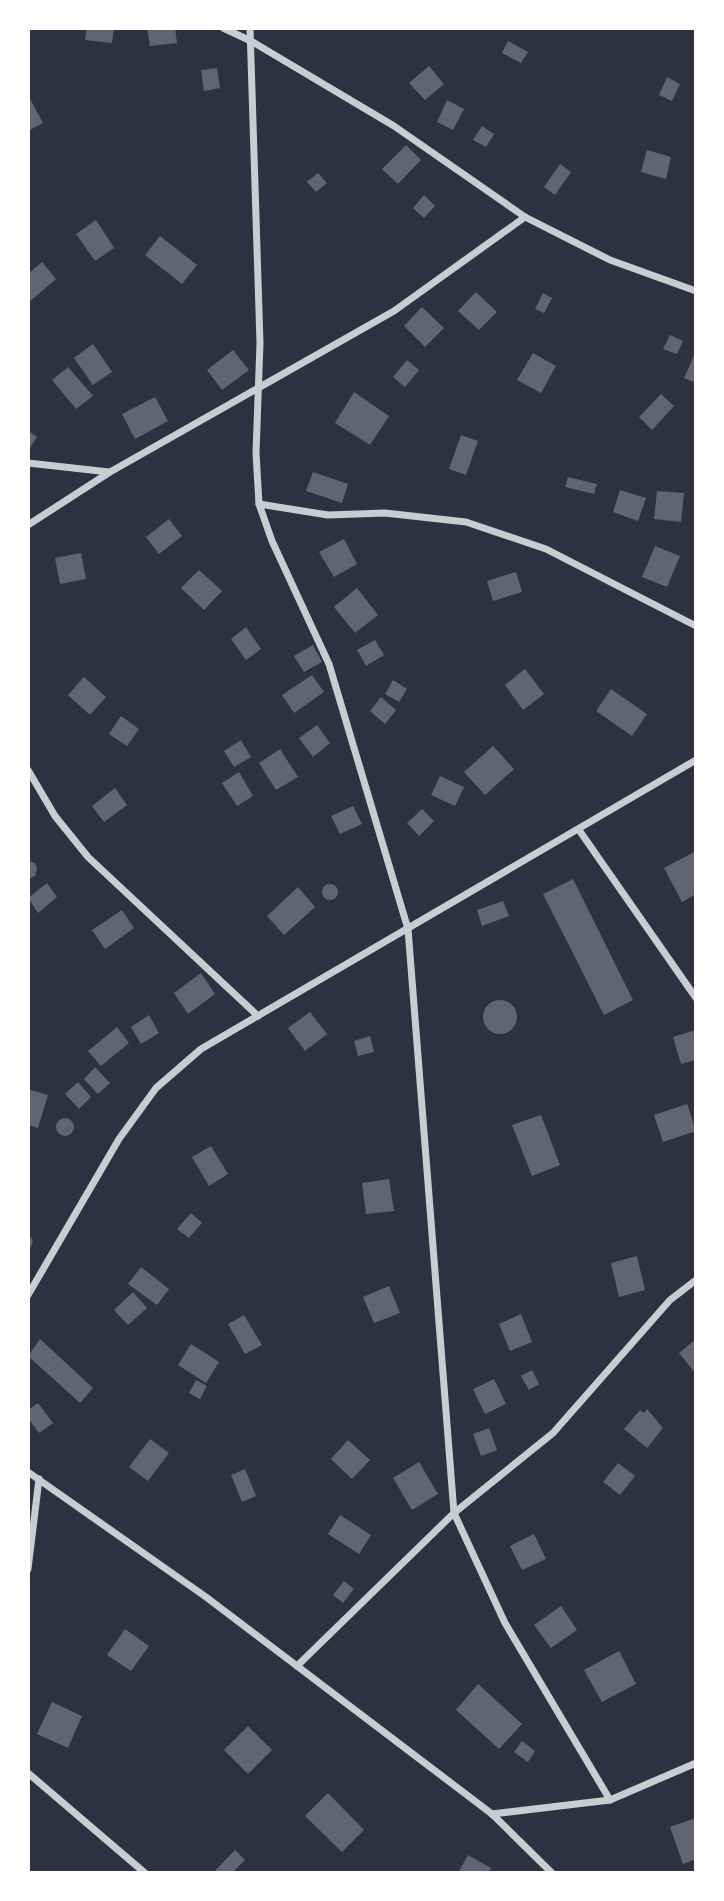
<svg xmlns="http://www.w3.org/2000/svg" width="724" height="1901" viewBox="0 0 724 1901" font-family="'IBM Plex Serif',serif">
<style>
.building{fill:#626471}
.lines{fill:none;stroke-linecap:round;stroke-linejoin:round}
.minor{stroke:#caccd0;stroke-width:7}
</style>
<rect width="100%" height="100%" fill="#2d3142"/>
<g class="building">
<polygon points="87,28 114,28 112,43 85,40"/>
<polygon points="147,28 175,28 177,43 150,46"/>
<polygon points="508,41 528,52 521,63 502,53"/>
<polygon points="429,66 444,84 425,100 409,83"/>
<polygon points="217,68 220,88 204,91 201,70"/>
<polygon points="667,77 680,84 672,101 659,95"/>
<polygon points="28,95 43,123 28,131"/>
<polygon points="447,100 464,109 453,130 437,122"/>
<polygon points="482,126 494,134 486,147 473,140"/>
<polygon points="406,145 421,160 398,184 382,169"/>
<polygon points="647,150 671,157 666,179 641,172"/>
<polygon points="560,164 571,172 555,195 544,187"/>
<polygon points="318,173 327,183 316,192 307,182"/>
<polygon points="424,195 435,206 424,218 413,208"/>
<polygon points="96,220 114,248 95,261 76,234"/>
<polygon points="160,236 197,265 182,284 145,255"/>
<polygon points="42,262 56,279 28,303 28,274"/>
<polygon points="476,292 497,312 479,330 458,311"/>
<polygon points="543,293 552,298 544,313 535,309"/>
<polygon points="422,307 444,328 425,347 404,326"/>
<polygon points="670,335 683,341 677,354 663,349"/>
<polygon points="93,344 112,372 93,385 74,358"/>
<polygon points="233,350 249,370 222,390 207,370"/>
<polygon points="696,351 696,383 684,378"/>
<polygon points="533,353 556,366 541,393 517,380"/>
<polygon points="407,360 419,370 405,387 393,377"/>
<polygon points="68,367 93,396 76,409 52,380"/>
<polygon points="354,392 389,416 370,445 335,423"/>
<polygon points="661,394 674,406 652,430 639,417"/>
<polygon points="155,397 168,421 135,439 122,414"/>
<polygon points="28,431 37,437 28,451"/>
<polygon points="461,435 478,441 466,475 449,469"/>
<polygon points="313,472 348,484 342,503 306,491"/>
<polygon points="568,477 597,484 594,494 565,487"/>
<polygon points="620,490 646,498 638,521 613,512"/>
<polygon points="657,491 684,493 681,522 654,519"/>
<polygon points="169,519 182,536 159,554 146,537"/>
<polygon points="344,539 357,564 334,577 319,552"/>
<polygon points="655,546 680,556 667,587 642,577"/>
<polygon points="81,553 86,579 60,584 55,558"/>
<polygon points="199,570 222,591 204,610 181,588"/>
<polygon points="516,572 522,592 493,601 487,581"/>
<polygon points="357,588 378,615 355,633 334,607"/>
<polygon points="246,627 261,649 246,660 231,639"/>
<polygon points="375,640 384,655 366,666 357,650"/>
<polygon points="313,645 322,662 304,672 294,656"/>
<polygon points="525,669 544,694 523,710 505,685"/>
<polygon points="312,675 324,692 294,713 282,695"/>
<polygon points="84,677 106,697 90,715 68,695"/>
<polygon points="393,680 407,689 399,702 385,694"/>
<polygon points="611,689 647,714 632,736 596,711"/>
<polygon points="381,697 396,710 385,724 370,711"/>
<polygon points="121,716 139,729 127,746 109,734"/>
<polygon points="317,725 330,743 313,757 299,738"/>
<polygon points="241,740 251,757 234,767 224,751"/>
<polygon points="493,746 514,769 485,795 464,772"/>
<polygon points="280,749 298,777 276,790 259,763"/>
<polygon points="239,772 253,796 237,806 222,783"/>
<polygon points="440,776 464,787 455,806 431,795"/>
<polygon points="115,788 127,805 104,822 92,806"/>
<polygon points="353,806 362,824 340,834 331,816"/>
<polygon points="422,809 434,821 419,836 407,823"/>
<polygon points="696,851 696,894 682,902 664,868"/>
<polygon points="28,861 35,863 37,869 35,876 29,879"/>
<polygon points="573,879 633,1000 604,1015 543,894"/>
<polygon points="47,883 57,897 38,913 28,898"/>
<circle cx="330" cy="892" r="8"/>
<polygon points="298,887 315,907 284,935 267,916"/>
<polygon points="503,901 509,916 482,926 477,910"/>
<polygon points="122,910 134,928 105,949 92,930"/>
<polygon points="201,973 215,994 188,1014 174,993"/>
<circle cx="500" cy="1017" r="17"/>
<polygon points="310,1012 327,1034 305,1051 288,1028"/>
<polygon points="149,1015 159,1033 141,1044 131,1027"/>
<polygon points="117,1027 129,1043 101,1066 88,1051"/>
<polygon points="696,1030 696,1060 681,1064 673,1037"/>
<polygon points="370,1036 374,1052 358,1056 354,1041"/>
<polygon points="95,1067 110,1083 98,1094 84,1079"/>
<polygon points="78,1082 91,1097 79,1109 65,1094"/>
<polygon points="28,1089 48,1095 38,1128 28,1125"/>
<polygon points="687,1104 696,1131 663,1142 654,1115"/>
<polygon points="541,1115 560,1165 532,1176 512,1125"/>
<circle cx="65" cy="1127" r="9"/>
<polygon points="211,1146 228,1174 209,1186 192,1157"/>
<polygon points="389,1179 394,1211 366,1214 362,1183"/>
<polygon points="191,1213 202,1223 189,1238 177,1229"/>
<polygon points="28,1231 33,1242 28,1253"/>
<polygon points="637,1256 645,1290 619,1297 611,1263"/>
<polygon points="141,1267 169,1289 157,1305 128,1284"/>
<polygon points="389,1286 400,1313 374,1323 363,1297"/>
<polygon points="133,1292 147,1308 128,1325 114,1310"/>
<polygon points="521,1314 532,1342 510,1351 499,1324"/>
<polygon points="244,1315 262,1345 245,1354 228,1324"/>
<polygon points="40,1339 93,1388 80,1403 28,1356"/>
<polygon points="696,1339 696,1374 679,1353"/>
<polygon points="191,1344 219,1362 206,1383 178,1365"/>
<polygon points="532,1370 539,1384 529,1390 521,1376"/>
<polygon points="494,1379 506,1404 485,1414 473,1389"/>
<polygon points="196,1380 207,1386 200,1399 189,1393"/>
<polygon points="38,1403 53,1423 39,1433 28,1418 28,1410"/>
<polygon points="647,1409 663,1428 647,1448 624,1429 640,1410 644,1413"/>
<polygon points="489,1428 497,1450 481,1456 473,1434"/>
<polygon points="150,1439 169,1453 148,1481 129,1467"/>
<polygon points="348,1440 370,1460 352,1479 331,1459"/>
<polygon points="419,1462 438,1494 412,1510 393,1478"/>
<polygon points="618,1463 635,1476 620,1495 603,1482"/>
<polygon points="245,1469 256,1496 242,1502 231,1475"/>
<polygon points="340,1515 371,1535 359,1554 328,1534"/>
<polygon points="534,1534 546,1559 522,1570 510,1546"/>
<polygon points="344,1581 354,1589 343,1603 333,1595"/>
<polygon points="561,1606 577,1630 551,1648 534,1625"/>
<polygon points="125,1629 149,1646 131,1671 107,1655"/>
<polygon points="619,1651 636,1684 602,1702 584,1670"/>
<polygon points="478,1684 522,1724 499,1749 456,1710"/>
<polygon points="52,1702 82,1716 68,1748 37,1734"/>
<polygon points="248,1726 272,1750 248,1774 224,1750"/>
<polygon points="522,1741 535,1751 528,1762 514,1752"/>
<polygon points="328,1793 364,1830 342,1852 305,1816"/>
<polygon points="696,1818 696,1859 683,1864 670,1827"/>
<polygon points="235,1850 245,1860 232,1873 213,1873"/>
<polygon points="468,1855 491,1868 488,1873 458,1873"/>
</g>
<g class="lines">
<g class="minor">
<polyline points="223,28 251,41 394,126 525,217 610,260 696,291"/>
<polyline points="250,28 260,343 256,453 259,504 272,541 329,664 408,929 454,1513 505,1623 610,1800"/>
<polyline points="28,463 109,472"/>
<polyline points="259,504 328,515 385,513 466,522 546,549 696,626"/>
<polyline points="28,525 110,472 394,311 525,217"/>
<polyline points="28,770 55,816 88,857 258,1016"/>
<polyline points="579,830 696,998"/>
<polyline points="28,1295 119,1139 156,1088 201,1049 696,760"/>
<polyline points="28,1472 206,1597 492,1814 552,1873"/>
<polyline points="28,1569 39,1479"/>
<polyline points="297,1666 454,1513 553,1433 670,1300 696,1280"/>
<polyline points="28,1773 145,1873"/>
<polyline points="492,1814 610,1800 696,1763"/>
</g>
</g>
<rect width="724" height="1901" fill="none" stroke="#ffffff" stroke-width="60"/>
</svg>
